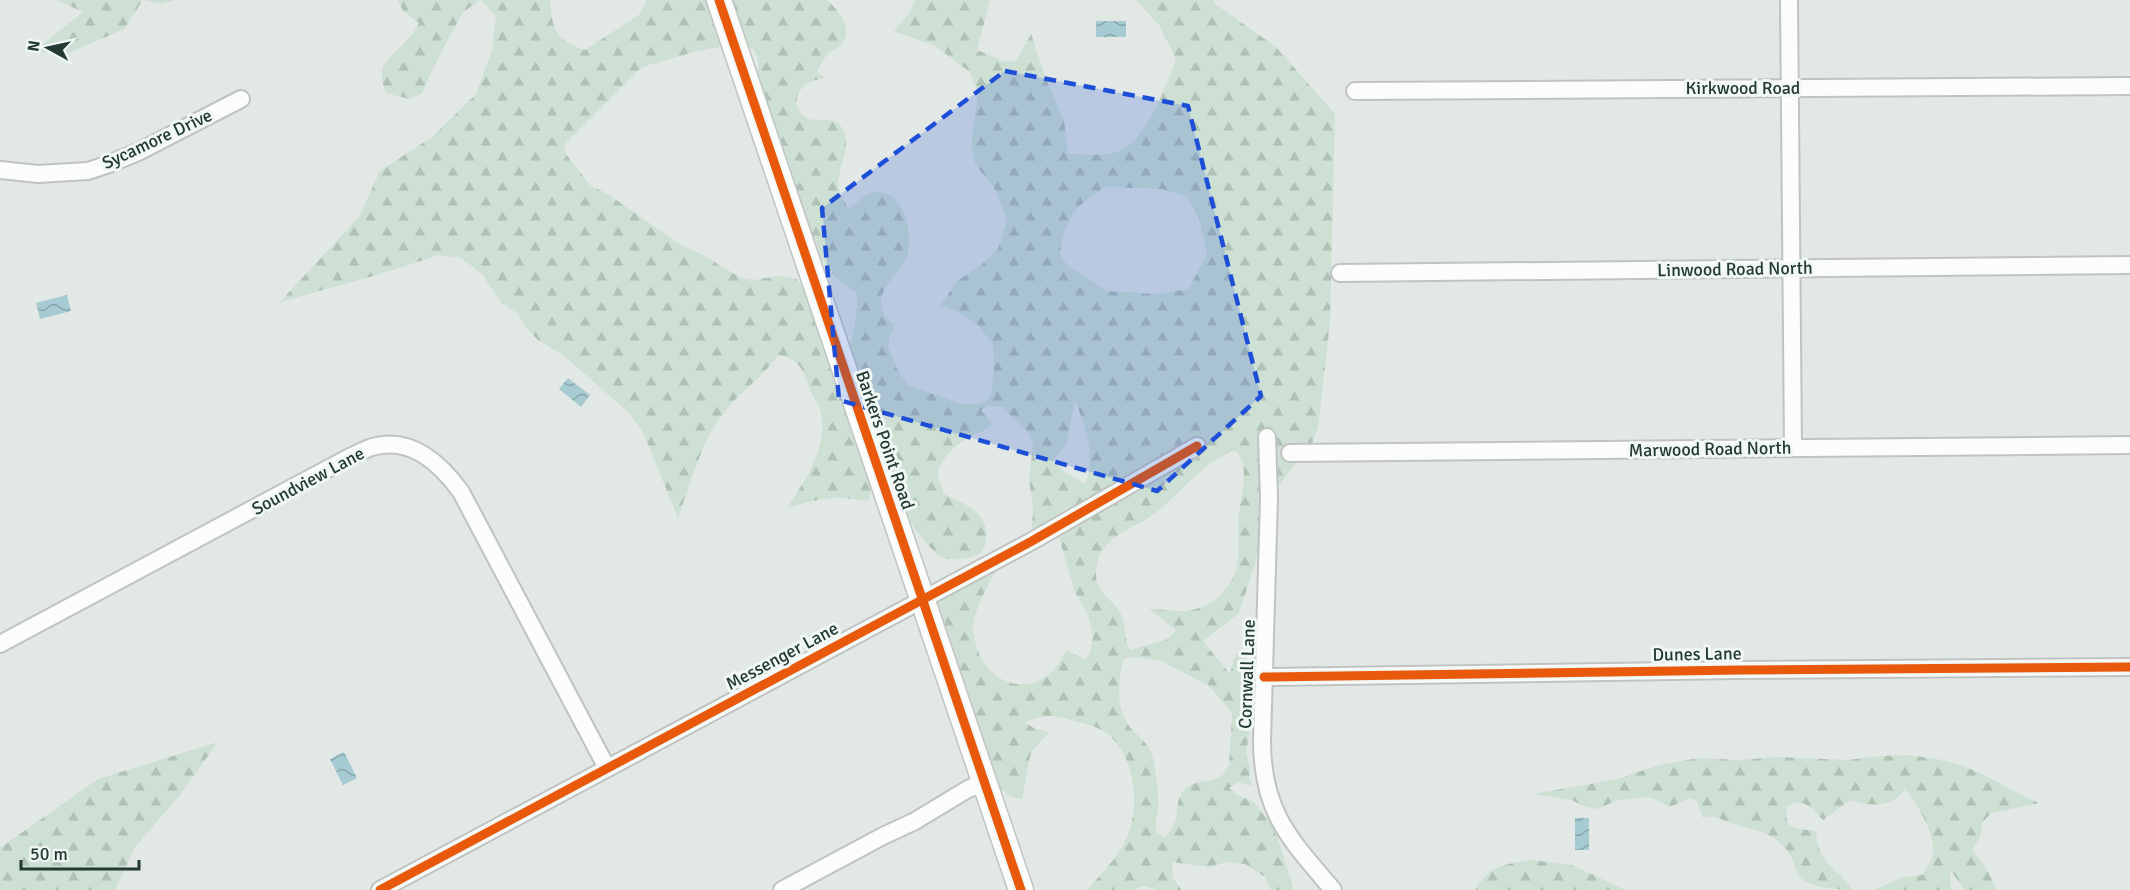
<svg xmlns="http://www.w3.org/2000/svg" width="2130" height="890" viewBox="0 0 2130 890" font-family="Signika,sans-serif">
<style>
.forest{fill:url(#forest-firs);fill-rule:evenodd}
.water{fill:url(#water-waves)}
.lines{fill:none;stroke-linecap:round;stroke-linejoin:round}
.street-casing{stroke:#bfc4c2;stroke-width:20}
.secondary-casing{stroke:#bfc5c3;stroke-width:27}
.street{stroke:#fbfcfb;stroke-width:16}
.secondary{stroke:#fbfcfb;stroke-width:24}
.cycleway-casing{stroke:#f0f7f4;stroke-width:13}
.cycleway{stroke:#e8590c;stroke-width:9}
.marked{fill:#1d4ed8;fill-opacity:0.2;stroke:#1d4ed8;stroke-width:4.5;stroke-dasharray:12 8;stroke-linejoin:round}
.labels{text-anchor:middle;stroke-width:6;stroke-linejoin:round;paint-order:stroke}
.street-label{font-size:18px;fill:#223934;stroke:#f0f7f4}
</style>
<defs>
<pattern id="forest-firs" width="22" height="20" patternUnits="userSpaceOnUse" patternTransform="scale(1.5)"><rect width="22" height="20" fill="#cde0d3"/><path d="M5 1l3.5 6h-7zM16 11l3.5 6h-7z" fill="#b0c1b6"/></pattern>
<pattern id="water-waves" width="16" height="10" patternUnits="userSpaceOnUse" patternTransform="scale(1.5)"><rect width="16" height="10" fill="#a6cbd3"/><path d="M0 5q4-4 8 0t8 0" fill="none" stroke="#87a6ac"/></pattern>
</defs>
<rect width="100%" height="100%" fill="#e2e8e5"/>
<g class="forest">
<polygon points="57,0 175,0 162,4 143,0 124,29 69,53 33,52 83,12"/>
<path d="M 398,0 L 480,0 L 463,12 L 433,68 L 422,93 L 409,99 L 386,93 C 374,61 390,60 408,39 C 413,35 416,28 419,23 L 403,11 Z"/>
<path d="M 481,0 L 550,0 C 551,29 557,41 585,50 L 639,15 L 647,0 L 827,0 C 839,11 855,29 840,46 C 836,50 831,51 828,54 C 823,59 820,65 817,71 L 825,78 C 808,81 798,86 796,104 C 798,108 800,114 804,116 C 815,126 833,112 842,128 C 853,144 839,165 838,183 C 838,191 845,201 848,209 C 858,202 866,191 880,192 C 907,195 914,239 906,259 C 900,274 881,284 881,303 C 881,313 887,320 895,325 L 890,335 L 888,347 L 898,371 L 908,385 L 961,404 L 976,404 L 985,402 L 991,394 L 994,369 L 993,345 L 978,325 L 961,313 L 940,306 L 957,281 L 980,266 L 998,249 L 1007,220 L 994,187 L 975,164 L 971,145 L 978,93 L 970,72 L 935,46 L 894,31 L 910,12 L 915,0 L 990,0 L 977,50 L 1003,61 L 1016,62 L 1031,34 L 1046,79 L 1064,120 L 1068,154 C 1082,154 1101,156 1114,153 C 1146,145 1166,86 1176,59 L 1160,26 L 1136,0 L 1214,0 L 1215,4 L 1275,46 L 1335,114 L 1330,323 L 1318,427 L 1312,443 L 1269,498 L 1255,564 L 1239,613 L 1203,641 L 1230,674 L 1234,658 L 1240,651 L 1246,656 L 1255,700 L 1246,752 L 1250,768 L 1249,778 L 1253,786 L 1238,782 L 1229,788 L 1239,796 L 1254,802 L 1269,821 L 1278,839 L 1294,890 L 1271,890 L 1265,877 L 1245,864 L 1226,862 L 1209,867 L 1172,862 L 1173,878 L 1182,890 L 1158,890 L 1143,886 L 1133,890 L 1088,890 C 1105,868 1121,857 1130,829 C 1139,798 1134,757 1108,734 C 1100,728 1088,724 1078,722 C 1054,715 1048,713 1025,722 L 1035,729 L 1049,732 L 1031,752 L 1022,799 L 1008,796 L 993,780 L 982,761 L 979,730 L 938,650 L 919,635 L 928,627 L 946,624 L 935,609 L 921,600 L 999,565 C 991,579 973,612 973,628 C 974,665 1008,699 1044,678 C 1055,672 1061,659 1067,650 L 1085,660 L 1090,653 L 1093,636 L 1088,615 L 1075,592 L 1060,541 L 1059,527 L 1069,506 L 1047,523 L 1032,529 L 1033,506 L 1029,480 L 1033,445 L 1028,432 L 1002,407 L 989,406 L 981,410 L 992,424 C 984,432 976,433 967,438 C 957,444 935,464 938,476 C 939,482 943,488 944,494 C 957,501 974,506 982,519 C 988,527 988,546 980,553 C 972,559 952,561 944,558 C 923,549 894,493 882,473 L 871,485 L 869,501 C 834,495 821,498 787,508 C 805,480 830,446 820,410 C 818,402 812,396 810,389 C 804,371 799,358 778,355 C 763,377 741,391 724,412 C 701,442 691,482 678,518 L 642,430 L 628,412 L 562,354 L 538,340 L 528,330 L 518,314 L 501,302 L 481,273 L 461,258 L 439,255 L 384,273 L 280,302 L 359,217 L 380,171 L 432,137 L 476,94 L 492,51 L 496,16 ZM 733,44 C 764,43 759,65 756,87 L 809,241 C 823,262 835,280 857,293 L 857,313 L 851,343 L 831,337 L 806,289 L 796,279 L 778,276 L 754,280 L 741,278 L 701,254 L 681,245 L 609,195 L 590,185 L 565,153 L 565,144 L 642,67 L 694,52 ZM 1105,187 L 1162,189 L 1187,197 L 1199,218 L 1207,253 L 1189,289 L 1155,294 L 1107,291 L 1067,265 L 1060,254 C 1065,218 1075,206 1105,187 ZM 1075,400 C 1085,426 1097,457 1085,484 L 1063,471 L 1052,461 L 1066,445 ZM 1232,451 L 1237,452 C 1250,470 1241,493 1239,514 C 1237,529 1240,545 1238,560 C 1234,588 1214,607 1187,611 C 1175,612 1161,609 1149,609 L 1176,630 L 1168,639 L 1130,650 C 1124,639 1126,625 1121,614 C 1115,601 1097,594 1096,576 C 1096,567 1098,556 1103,549 C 1115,533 1133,528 1149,517 C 1178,498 1198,466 1232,451 ZM 1130,657 L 1159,660 L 1208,685 L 1232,713 L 1229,765 C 1219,788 1202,776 1186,788 C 1175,797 1179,810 1175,822 C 1173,828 1168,833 1164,838 C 1162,836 1159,834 1157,832 C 1153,826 1157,816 1158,809 C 1159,793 1156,774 1153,758 C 1149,742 1138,737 1129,726 C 1116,708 1117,679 1124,659 Z"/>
<polygon points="218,742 179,796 135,847 115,890 0,890 0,848 98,779"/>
<path d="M 1908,755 C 1921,757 1934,758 1946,761 C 1979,768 2008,790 2039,803 L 1991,813 L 1982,823 L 1980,837 L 1972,850 L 1986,868 L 1997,890 L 1965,890 L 1950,870 L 1951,890 L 1874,890 L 1904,877 L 1922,875 C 1926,868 1932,861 1933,854 C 1935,832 1917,804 1905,788 C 1895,808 1869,807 1850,800 L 1823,820 C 1813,809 1802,795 1787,807 C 1782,831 1799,829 1816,831 C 1818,866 1837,866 1853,890 C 1840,890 1816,888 1804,881 C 1794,874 1795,862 1789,853 C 1773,831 1756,831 1733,824 C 1721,820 1716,814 1703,818 L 1698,803 L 1691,798 L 1670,807 L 1652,798 L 1643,797 L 1615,801 L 1598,809 L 1583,806 L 1572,800 L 1532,794 L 1614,780 L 1659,765 L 1699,758 L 1738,760 L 1780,757 L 1848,760 L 1881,756 Z"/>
<path d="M 1530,860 L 1572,865 L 1625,890 L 1475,890 C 1490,865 1503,865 1530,860 Z"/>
</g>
<g class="water">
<rect x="1096" y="21" width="30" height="16"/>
<polygon points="67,295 71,311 40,319 36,303"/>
<polygon points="568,378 590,395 581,407 559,389"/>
<polygon points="344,752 357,778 343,785 330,759"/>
<rect x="1575" y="818" width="14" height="32"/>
</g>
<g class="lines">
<g class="street-casing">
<g id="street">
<polyline points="1789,0 1793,448"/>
<polyline points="1355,91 2130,86"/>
<polyline points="0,170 38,174 88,171 109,164 140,151 241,99"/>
<polyline points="1340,273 2130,265"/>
<path d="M 1267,437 L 1269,498 L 1262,740 C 1262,812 1289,838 1333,890"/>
<polyline points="1290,453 2130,445"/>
<path d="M 0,644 L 346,459 C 355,455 363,450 372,447 C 411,436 440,463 461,492 L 607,768"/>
<polyline points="1264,677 1740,670 2130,667"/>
<polyline points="380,890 1032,541 1197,446"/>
<polyline points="782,890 883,836 915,821 968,789 985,782"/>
</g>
</g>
<g class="secondary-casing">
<polyline id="secondary" points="719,0 1021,890"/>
</g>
<use href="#street" class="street"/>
<use href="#secondary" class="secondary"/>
<g class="cycleway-casing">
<g id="cycleway">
<polyline points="719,0 1021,890"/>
<polyline points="1264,677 1740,670 2130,667"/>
<polyline points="380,890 1032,541 1197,446"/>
</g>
</g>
<use href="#cycleway" class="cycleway"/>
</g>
<path class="marked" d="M 1005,71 L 1188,106 L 1261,396 L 1157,491 L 839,400 L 822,208 Z"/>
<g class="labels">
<g class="street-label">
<text x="1743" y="94">Kirkwood Road</text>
<text transform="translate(157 139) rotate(-25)" y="6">Sycamore Drive</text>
<text transform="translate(1735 269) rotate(-1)" y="6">Linwood Road North</text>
<text transform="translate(885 440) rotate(71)" y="6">Barkers Point Road</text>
<text transform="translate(1710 449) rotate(-1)" y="6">Marwood Road North</text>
<text transform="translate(308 481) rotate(-28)" y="6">Soundview Lane</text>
<text transform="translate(1697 654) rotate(-1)" y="6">Dunes Lane</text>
<text transform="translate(782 656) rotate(-28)" y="6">Messenger Lane</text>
<text transform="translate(1247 674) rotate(-88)" y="6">Cornwall Lane</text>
</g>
</g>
<g transform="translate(48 48) rotate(278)" stroke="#f0f7f4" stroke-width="4.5" paint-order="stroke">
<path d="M0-4.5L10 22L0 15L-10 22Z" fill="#223934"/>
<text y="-9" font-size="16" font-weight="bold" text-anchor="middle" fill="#223934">N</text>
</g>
<path d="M21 860v9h118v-9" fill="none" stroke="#223934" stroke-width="3"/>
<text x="30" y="860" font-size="18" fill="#223934" stroke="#f0f7f4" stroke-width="4.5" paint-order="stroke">50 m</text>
</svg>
